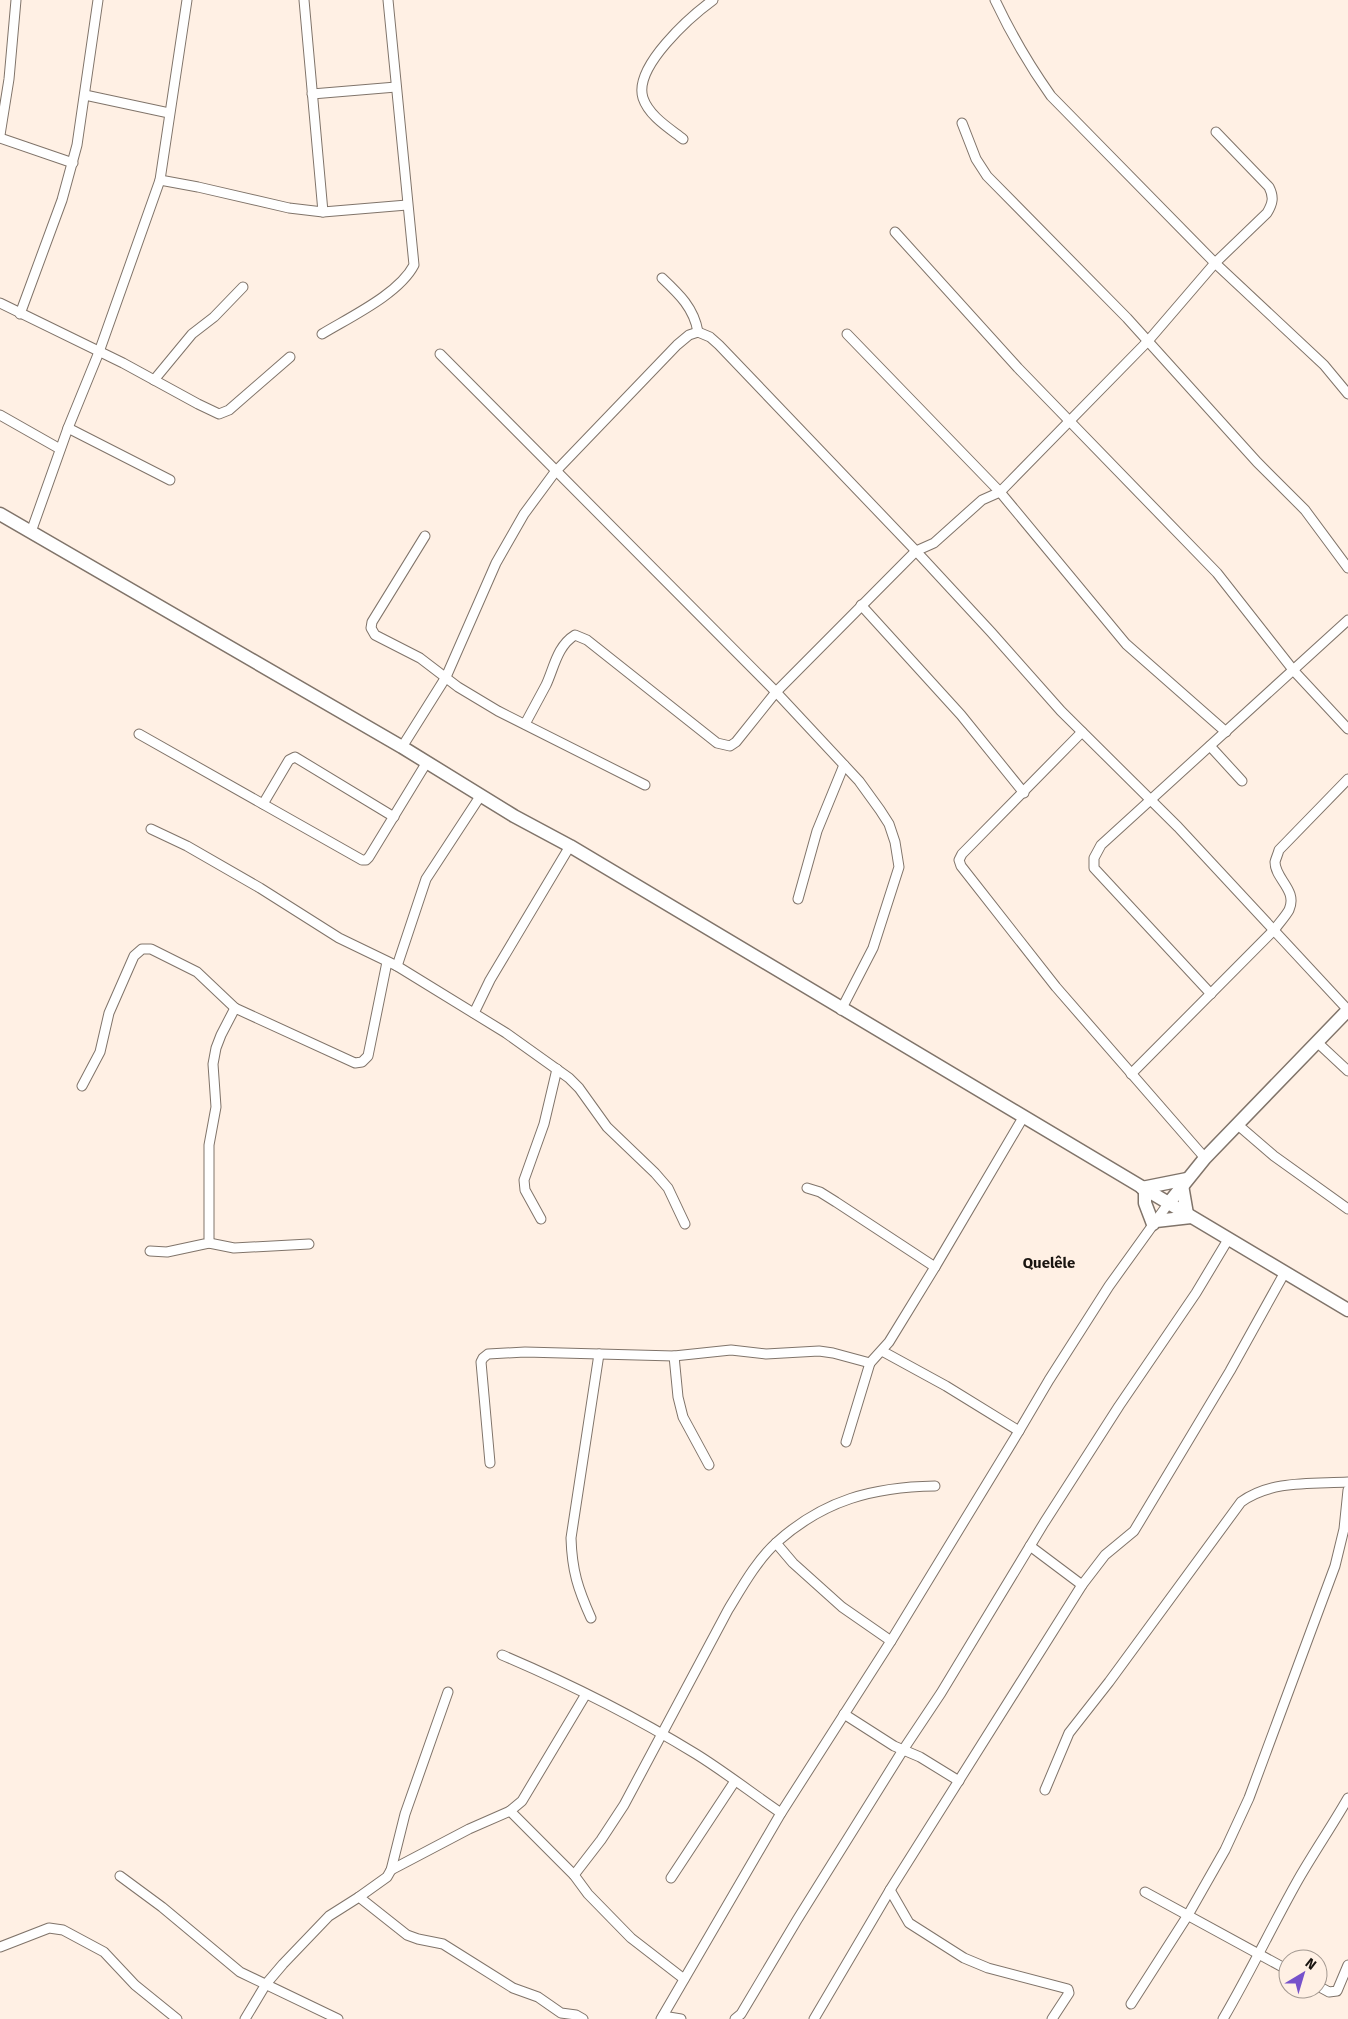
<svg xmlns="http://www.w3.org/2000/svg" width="1348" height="2019" viewBox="0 0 1348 2019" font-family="'Fira Sans',sans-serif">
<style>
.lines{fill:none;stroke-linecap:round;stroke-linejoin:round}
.street-casing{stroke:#80746a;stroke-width:11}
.secondary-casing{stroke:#80746a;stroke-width:15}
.street{stroke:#fff;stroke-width:9}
.secondary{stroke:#fff;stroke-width:12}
.labels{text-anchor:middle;stroke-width:5;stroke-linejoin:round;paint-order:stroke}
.neighbourhood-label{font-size:15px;font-weight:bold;fill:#1a1511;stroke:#fff0e4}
</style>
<rect width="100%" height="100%" fill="#fff0e4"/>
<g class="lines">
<g class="street-casing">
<g id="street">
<polyline points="304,0 323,212"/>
<path d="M 995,0 C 1011,34 1029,65 1051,96 L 1215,263 L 1324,365 L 1348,394"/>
<polyline points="312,94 396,87"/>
<polyline points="85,95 169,113"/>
<polyline points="962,123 976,159 987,176 1127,318 1257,462 1305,510 1348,568"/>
<polyline points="0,135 9,79 16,0"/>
<polyline points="0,138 73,163"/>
<path d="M 683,139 C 669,128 649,116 643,98 C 633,67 691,16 713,0"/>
<polyline points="160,180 198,187 289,208 323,212 407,205"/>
<polyline points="895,232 1018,368 1217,573 1294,671 1348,729"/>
<path d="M 662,278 C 679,294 694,308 698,332"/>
<polyline points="0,303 123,363 198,404 219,414 229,410 290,357"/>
<polyline points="20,314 62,200 77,145 98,0"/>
<path d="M 322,334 C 350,317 399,294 414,265 L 388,0"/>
<polyline points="847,334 1000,492 1126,644 1226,732"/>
<polyline points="440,354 776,692 859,781 880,810 889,824 895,842 899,867 873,948 841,1010"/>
<polyline points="154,380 192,334 214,317 243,287"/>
<polyline points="0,415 60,449"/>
<polyline points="68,428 170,480"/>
<polyline points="31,532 68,428 99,352 160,180 187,0"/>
<polyline points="425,536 372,622 371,628 375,635 420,658 458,687 498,711 645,785"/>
<polyline points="861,605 961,715 1024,793"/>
<path d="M 525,724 C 532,711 539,698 546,685 C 554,668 557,646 575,635 L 587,640 L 717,743 L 730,746 L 736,742 L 776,692 L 916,551 L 934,543 L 982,500 L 1000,492 L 1148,341 L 1215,263 L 1267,213 C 1273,203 1274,197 1269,187 L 1216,132"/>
<polyline points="1082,732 962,854 959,860 961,866 1056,987 1205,1158"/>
<polyline points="139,734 362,860 366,860 369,857 427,762"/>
<polyline points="1210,746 1242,781"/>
<polyline points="402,747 446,677 496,563 524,514 555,472 677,345 689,335 698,332 710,337 719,345 916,551 991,632 1061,711 1178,827 1348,1010"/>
<polyline points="263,804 289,760 295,757 394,817"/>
<polyline points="151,829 187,846 260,888 339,938 397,966 506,1033 569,1078 579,1088 607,1127 655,1173 668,1188 685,1224"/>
<polyline points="798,899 817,831 844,765"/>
<polyline points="397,966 426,879 481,795"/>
<polyline points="1211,994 1094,868 1094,858 1101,845 1348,620"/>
<polyline points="474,1013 490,980 570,846"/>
<polyline points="1318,1043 1348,1071"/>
<path d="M 1131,1074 L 1275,929 C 1279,923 1285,917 1289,910 C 1298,890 1275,879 1275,862 C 1276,858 1278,854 1279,850 L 1348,779"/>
<polyline points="82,1086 100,1052 109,1013 134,956 142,949 151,949 197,972 235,1008"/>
<polyline points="1238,1125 1274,1156 1348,1209"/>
<polyline points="807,1188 820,1192 836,1202 935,1267"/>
<polyline points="541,1219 525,1190 524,1180 544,1124 557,1069"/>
<polyline points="209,1243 234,1248 309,1244"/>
<polyline points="150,1251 167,1252 209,1243 209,1145 216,1107 213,1064 216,1048 221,1035 235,1008 355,1063 362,1062 368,1056 387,962"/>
<polyline points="882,1351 946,1386 1019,1431"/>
<polyline points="674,1356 678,1397 683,1417 709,1465"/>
<polyline points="846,1442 870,1363"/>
<polyline points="490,1463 481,1362 483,1358 488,1354 525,1352 674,1356 731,1350 766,1354 819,1351 833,1353 870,1363 889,1342 935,1267 1024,1116"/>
<polyline points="776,1543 793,1563 842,1607 891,1641"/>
<polyline points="1030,1546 1082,1585"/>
<path d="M 591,1618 C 578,1589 572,1571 571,1538 L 599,1354"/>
<path d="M 502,1655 C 568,1683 634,1716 696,1754 C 725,1772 753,1794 781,1813"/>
<polyline points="844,1714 894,1746 920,1757 959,1781"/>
<path d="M 1045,1790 L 1069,1733 L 1109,1682 L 1241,1502 C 1271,1480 1312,1484 1348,1482"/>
<polyline points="510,1811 574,1875 588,1894 631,1938 684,1979"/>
<polyline points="391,1870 469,1829 510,1811 522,1801 586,1694"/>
<path d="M 574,1875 L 601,1840 L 624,1805 L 728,1610 C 742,1587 757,1560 777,1542 C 824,1500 873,1487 935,1486"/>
<polyline points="120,1876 162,1907 240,1972 338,2019"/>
<polyline points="671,1878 735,1781"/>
<polyline points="890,1890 909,1923 964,1958 988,1968 1068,1989 1069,1993 1052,2019"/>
<polyline points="1145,1892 1288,1970"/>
<polyline points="359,1897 387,1877 391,1870 405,1814 448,1692"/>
<polyline points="0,1947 49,1928 63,1930 104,1952 135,1985 177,2019"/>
<polyline points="1318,1986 1329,1992 1337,1991 1348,1965"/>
<polyline points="1131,2004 1188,1915 1225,1850 1249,1798 1335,1566 1344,1529 1348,1490"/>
<polyline points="663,2016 681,2019"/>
<polyline points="245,2019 266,1984 283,1964 329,1916 359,1897 407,1935 418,1939 443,1944 513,1988 538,1997 561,2013 576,2015 583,2019"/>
<polyline points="661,2019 781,1813 891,1641 1019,1431 1049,1380 1109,1286 1168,1204"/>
<polyline points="735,2019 741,2014 797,1920 903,1750 941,1693 1044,1523 1119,1406 1196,1293 1229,1238"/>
<polyline points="814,2019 890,1890 1082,1585 1105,1555 1134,1531 1230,1371 1285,1272"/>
<path d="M 1223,2019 C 1250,1973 1272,1926 1298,1880 C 1314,1852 1332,1826 1348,1798"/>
</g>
</g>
<g class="secondary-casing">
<g id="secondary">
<polyline points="0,514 402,747 514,816 570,846 1348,1310"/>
<polyline points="1182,1185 1187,1214"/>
<polyline points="1142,1188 1187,1179"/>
<polyline points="1145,1190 1145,1203 1153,1224"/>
<polyline points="1168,1204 1205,1158 1348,1010"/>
<polyline points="1156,1221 1191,1217"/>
</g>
</g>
<use href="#street" class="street"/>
<use href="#secondary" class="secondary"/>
</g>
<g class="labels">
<g class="neighbourhood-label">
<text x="1049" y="1268">Quelêle</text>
</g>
</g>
<g transform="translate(1303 1974) rotate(38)"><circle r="24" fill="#fff0e4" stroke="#a39890"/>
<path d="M0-4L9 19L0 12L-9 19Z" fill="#7652cb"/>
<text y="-8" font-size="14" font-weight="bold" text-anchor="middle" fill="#1a1511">N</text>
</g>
</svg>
